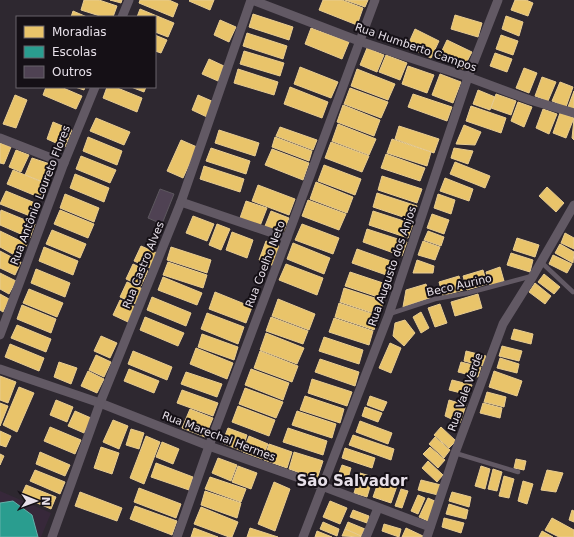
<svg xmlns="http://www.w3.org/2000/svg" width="574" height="537" viewBox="0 0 574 537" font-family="'DejaVu Sans',sans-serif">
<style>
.built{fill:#37283a}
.homes{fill:#e9c46a;stroke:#e8cc90}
.schools{fill:#2a9d8f;stroke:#63b1aa}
.building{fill:#4f4253;stroke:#5d585f}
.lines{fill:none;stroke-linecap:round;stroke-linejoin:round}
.service{stroke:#625964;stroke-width:4.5}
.minor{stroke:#625964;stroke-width:9}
.labels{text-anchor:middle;stroke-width:4;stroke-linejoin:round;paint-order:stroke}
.street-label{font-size:11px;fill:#e7e0e9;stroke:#151016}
.district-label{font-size:15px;font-weight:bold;fill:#e7e0e9;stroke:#151016}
</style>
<rect width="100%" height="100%" fill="#2e2830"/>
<polygon class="built" points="0,491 51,513 41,537 0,537"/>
<g class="homes">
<polygon points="84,0 99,0 117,6 113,17 103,17 81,10"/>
<polygon points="110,0 122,0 121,3"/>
<polygon points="140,0 169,0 178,4 173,17 139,3"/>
<polygon points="190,0 214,0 210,10 189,1"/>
<polygon points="323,0 342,0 363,8 357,25 319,10"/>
<polygon points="345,0 368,0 365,7"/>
<polygon points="515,0 526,0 533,3 528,16 511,10"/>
<polygon points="140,9 174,23 168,37 155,32 155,17 137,17"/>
<polygon points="73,11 87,17 71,17"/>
<polygon points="253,14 293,27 289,40 249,27"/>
<polygon points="455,15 482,23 478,37 451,29"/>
<polygon points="506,16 523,22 519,36 502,29"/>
<polygon points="220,20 236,27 229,42 214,35"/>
<polygon points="311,28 349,42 342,59 305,44"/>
<polygon points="415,29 439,41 431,58 407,47"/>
<polygon points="247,33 287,46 283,59 243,46"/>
<polygon points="155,35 167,40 161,53 155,51"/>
<polygon points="501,35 518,41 513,55 496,49"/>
<polygon points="447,40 472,52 463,69 439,57"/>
<polygon points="367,48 384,55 377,72 360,65"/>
<polygon points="244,51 284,63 280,76 240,64"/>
<polygon points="495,53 512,59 507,72 490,66"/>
<polygon points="386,55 407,63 400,80 379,72"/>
<polygon points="209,59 224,66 218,81 202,74"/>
<polygon points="408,66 434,75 427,93 402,84"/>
<polygon points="300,67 338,82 331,98 294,84"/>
<polygon points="524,68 537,73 529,93 516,88"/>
<polygon points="238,69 278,82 274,95 234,83"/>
<polygon points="357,69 395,84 388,100 351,86"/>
<polygon points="440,74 461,82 453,103 432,95"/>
<polygon points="542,77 556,82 548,101 535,96"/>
<polygon points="560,82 573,87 566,107 552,101"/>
<polygon points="46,87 61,87 82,96 76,109 43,95"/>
<polygon points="75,87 85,87 84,90"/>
<polygon points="107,87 115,87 142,98 137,112 103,98"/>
<polygon points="131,87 146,87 144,92"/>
<polygon points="290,87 328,102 322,118 284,104"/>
<polygon points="350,88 388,102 381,118 344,104"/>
<polygon points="478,90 495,97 490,110 473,104"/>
<polygon points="574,91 574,109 568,107"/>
<polygon points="413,94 452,107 447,121 408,107"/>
<polygon points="496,94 516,101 511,115 491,108"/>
<polygon points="15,95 27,100 16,128 3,124"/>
<polygon points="198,95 214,102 207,117 192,110"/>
<polygon points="518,102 532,107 524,127 511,121"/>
<polygon points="343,105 380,120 374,136 337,122"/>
<polygon points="471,106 506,118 501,133 466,121"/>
<polygon points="543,109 557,114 549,134 536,128"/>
<polygon points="560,113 574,118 566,138 553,133"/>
<polygon points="96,118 130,132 124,145 90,131"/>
<polygon points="574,119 574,140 572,138"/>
<polygon points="53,122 72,130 65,147 47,139"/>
<polygon points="338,124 376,139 369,155 332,141"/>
<polygon points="464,125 481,132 475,145 456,144"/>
<polygon points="399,126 439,139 434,153 395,139"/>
<polygon points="280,127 317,140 313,150 276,136"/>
<polygon points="219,130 259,143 255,156 215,143"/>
<polygon points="88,137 122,151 117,165 83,151"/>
<polygon points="275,137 312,151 309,161 272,147"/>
<polygon points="392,139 431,152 427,166 387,153"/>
<polygon points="181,140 197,147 183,178 167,171"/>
<polygon points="331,142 369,156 362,172 325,158"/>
<polygon points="0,143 11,147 4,164 0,163"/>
<polygon points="211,148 250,161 246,174 206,161"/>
<polygon points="454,148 473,151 468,164 451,158"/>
<polygon points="272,149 309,163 303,180 265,165"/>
<polygon points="16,150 29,155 21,172 9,167"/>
<polygon points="386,154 425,168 420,181 381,168"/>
<polygon points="81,156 116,170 110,183 76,169"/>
<polygon points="32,158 53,165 46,183 25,175"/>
<polygon points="455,162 490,176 485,188 450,174"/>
<polygon points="324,165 361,179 355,195 318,181"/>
<polygon points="204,166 244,179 240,192 200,179"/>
<polygon points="13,170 47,184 41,198 7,184"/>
<polygon points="75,174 109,188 104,202 70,188"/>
<polygon points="382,176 422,189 417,203 378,190"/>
<polygon points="445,178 473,189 469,201 440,191"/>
<polygon points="316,182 353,197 347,213 310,199"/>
<polygon points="258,185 295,199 289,215 252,201"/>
<polygon points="547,187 564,203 556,212 539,196"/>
<polygon points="6,191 40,205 35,218 0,204"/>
<polygon points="377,193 417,206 412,220 373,207"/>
<polygon points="65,194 99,208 94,222 60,208"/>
<polygon points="438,194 455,200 451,214 434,208"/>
<polygon points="308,200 346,214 339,230 302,216"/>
<polygon points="246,201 267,208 260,226 240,218"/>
<polygon points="1,210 35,224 30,238 0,225 0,214"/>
<polygon points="60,210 94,224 88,238 54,224"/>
<polygon points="271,211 289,218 283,233 265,226"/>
<polygon points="373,211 413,224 408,238 369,225"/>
<polygon points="432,214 449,220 444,234 427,228"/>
<polygon points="193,216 214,224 207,241 186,233"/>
<polygon points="217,224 230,229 221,250 209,245"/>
<polygon points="302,224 339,238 333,254 295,240"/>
<polygon points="367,229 407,242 402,256 363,242"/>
<polygon points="52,230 86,244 80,258 46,244"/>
<polygon points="0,231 27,244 20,258 0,247"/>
<polygon points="428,231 444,237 441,246 424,240"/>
<polygon points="232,232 253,240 247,258 226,250"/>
<polygon points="565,233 574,238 574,249 561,243"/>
<polygon points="517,238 539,245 535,257 513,250"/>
<polygon points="266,241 281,247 274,266 259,260"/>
<polygon points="423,241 440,247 435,260 418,255"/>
<polygon points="293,243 330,258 324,274 287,259"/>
<polygon points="560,244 574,252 573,263 555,253"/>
<polygon points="141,246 157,253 150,268 134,261"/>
<polygon points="44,247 78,261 73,275 39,261"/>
<polygon points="171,247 211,260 207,273 167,260"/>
<polygon points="357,249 396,263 392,277 352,263"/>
<polygon points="0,251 21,262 15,275 0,268"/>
<polygon points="511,253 533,260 530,272 507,265"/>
<polygon points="553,255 572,264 567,273 549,264"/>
<polygon points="417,260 434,266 433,273 413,273"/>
<polygon points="168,262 207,275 203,288 163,275"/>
<polygon points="133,264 148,271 141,286 126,279"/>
<polygon points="286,264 323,278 317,295 279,280"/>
<polygon points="500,267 504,281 490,286 486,272"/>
<polygon points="36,269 70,283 65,297 31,283"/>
<polygon points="483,270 487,284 467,290 463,276"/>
<polygon points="350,272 389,285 384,299 345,286"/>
<polygon points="0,273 16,281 9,294 0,289"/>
<polygon points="544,274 560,287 554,294 538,282"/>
<polygon points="459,276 463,290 443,296 439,282"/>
<polygon points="163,277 202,293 197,305 158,290"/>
<polygon points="127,282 143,289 136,304 120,297"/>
<polygon points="535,283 551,296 545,304 529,292"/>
<polygon points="426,284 430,298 403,307 406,290"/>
<polygon points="344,288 384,301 379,315 340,302"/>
<polygon points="29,289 63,303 57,317 23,303"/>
<polygon points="215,292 252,307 246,323 209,309"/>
<polygon points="0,294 9,299 3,312 0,310"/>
<polygon points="478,294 482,308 455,316 451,302"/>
<polygon points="152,297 191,313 186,326 147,310"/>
<polygon points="278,299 315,314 309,330 272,316"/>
<polygon points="120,300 135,307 128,322 113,315"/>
<polygon points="339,303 379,316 374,330 335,317"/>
<polygon points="440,304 447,323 435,327 428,308"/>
<polygon points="22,305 56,319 51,333 17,319"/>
<polygon points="421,312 429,328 421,333 413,317"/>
<polygon points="207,313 244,327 238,344 201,329"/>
<polygon points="145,317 184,333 178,346 140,330"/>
<polygon points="271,317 308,331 303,344 266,331"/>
<polygon points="334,318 373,331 369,345 329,332"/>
<polygon points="405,320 415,333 404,346 393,336 395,323"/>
<polygon points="17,325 51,339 46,352 11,338"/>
<polygon points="514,329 533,334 531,344 511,339"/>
<polygon points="266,333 304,348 297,364 260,350"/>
<polygon points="202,334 238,347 234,360 198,347"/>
<polygon points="101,336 117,343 110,358 94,351"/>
<polygon points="324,337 363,350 359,364 319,351"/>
<polygon points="390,343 401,348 391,373 379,368"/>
<polygon points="10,344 44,358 39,371 5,357"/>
<polygon points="502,346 522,351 519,361 499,356"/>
<polygon points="196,348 233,363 227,379 190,364"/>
<polygon points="133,351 172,367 167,380 128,364"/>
<polygon points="260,351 298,366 292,382 254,368"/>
<polygon points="466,351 486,356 483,366 464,361"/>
<polygon points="96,355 111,362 104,377 89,370"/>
<polygon points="500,358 519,364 517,373 497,368"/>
<polygon points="320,359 359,372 355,386 315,372"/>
<polygon points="59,362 77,368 71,384 54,377"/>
<polygon points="461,362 481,367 478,377 458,372"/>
<polygon points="129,369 159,381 154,393 124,381"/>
<polygon points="251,369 289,383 283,400 245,385"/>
<polygon points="88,371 104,379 97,393 81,386"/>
<polygon points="494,371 522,381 517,396 489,387"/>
<polygon points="186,372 222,384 217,397 181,384"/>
<polygon points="0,376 16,382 8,403 0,400"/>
<polygon points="312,379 352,392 347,406 308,393"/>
<polygon points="452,380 472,385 469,395 449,390"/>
<polygon points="19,387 34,393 17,432 3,425"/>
<polygon points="245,388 283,402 276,418 239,404"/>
<polygon points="182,390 218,403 213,416 177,403"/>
<polygon points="487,392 506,397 504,407 484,402"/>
<polygon points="305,396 344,409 340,423 300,410"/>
<polygon points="370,396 387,402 383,411 367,405"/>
<polygon points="56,400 73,407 67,422 50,415"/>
<polygon points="449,400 466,405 460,423 445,416"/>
<polygon points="0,403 8,406 0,426"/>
<polygon points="483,403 502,408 500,418 480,413"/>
<polygon points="238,406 275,420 269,436 232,422"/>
<polygon points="365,407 382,413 378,422 362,416"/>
<polygon points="190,409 213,418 205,437 182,428"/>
<polygon points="75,411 91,418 84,433 68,426"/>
<polygon points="297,411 336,424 332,438 292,425"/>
<polygon points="113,420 128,426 119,449 103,442"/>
<polygon points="360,421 392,433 388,444 356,432"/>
<polygon points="50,427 81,440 75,454 44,441"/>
<polygon points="441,427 456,441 449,448 434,435"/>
<polygon points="228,428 247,435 242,451 222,443"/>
<polygon points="288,428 327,441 323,455 283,442"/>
<polygon points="131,429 144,433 139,449 126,445"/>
<polygon points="0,431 11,436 6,447 0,445"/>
<polygon points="353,435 394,449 391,460 349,445"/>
<polygon points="146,436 160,442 144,484 130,478"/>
<polygon points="249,436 268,444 262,459 243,452"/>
<polygon points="435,437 450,450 444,458 429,444"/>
<polygon points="162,442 179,449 173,464 156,457"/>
<polygon points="269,444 292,452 287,468 264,460"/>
<polygon points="101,447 119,453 112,474 94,468"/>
<polygon points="430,447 445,460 438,468 423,454"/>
<polygon points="345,448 375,458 372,468 342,458"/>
<polygon points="40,452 70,465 65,476 36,464"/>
<polygon points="294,452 323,461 317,479 289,469"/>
<polygon points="0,454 4,456 0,465"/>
<polygon points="218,458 237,465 231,481 212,473"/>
<polygon points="516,459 526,461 524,470 514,468"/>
<polygon points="428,461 443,475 437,482 422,468"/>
<polygon points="156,463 193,477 189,490 151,477"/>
<polygon points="342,465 351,468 346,485 336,481"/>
<polygon points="238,466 257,473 251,489 232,482"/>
<polygon points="481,466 490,469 485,489 475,486"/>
<polygon points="493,469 502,472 497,491 488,489"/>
<polygon points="35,470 65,482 60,494 30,481"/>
<polygon points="547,470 563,473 556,492 541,490"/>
<polygon points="360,473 373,477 367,497 354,493"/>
<polygon points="504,476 514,479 509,498 499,496"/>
<polygon points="210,477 246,489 241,502 205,489"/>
<polygon points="379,480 397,486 391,503 373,497"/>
<polygon points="421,480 441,485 438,495 418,490"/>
<polygon points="523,481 533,484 527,504 518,501"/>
<polygon points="274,482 290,489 275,531 258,524"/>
<polygon points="26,485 56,497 51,509 21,496"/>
<polygon points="139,488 181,504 176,518 134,502"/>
<polygon points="401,489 408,491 402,508 395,506"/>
<polygon points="205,491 241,503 237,518 201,505"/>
<polygon points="80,492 122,508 117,521 75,506"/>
<polygon points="452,492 471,497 469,507 449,501"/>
<polygon points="418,495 425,498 418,514 411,511"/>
<polygon points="428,498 437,502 428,521 419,517"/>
<polygon points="330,501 347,508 340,524 323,517"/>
<polygon points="449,504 468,510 466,519 446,514"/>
<polygon points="135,506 177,521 172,535 130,519"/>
<polygon points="201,507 238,522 232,537 229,537 194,524"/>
<polygon points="353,510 369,516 367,523 350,517"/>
<polygon points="572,510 574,511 574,522 569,520"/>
<polygon points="444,518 464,523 461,533 442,527"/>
<polygon points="552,518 574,530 574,537 559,537 545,530"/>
<polygon points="323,522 339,529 337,536 320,529"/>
<polygon points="348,522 365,529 361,536 345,529"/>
<polygon points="384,524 401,529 399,537 382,531"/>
<polygon points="194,528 218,537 191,537"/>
<polygon points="250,528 278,537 247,537"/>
<polygon points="406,528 423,536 423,537 402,537"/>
<polygon points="345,529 361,536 361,537 342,536"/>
<polygon points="317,531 332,537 315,537"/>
<polygon points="542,531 553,537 539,537"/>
</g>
<polygon class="schools" points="13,501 32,515 38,537 0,537 0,503"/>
<polygon class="building" points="160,189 174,194 162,224 148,218"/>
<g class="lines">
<g class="service">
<polyline points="541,262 573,292"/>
<polyline points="389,314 435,299 468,293 532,276"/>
<polyline points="455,453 518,472"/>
</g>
<g class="minor">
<polyline points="252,0 359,41 468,77 530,100 574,113"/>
<polyline points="122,17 129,0"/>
<polyline points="0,138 64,163"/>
<polyline points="181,202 287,238"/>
<polyline points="0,335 64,163 95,87"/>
<polyline points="0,369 100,403 209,446 322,486 430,527"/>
<polyline points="52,537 100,403 181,202 251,0"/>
<polyline points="177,537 209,446 287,238 375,0"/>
<polyline points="303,537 389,314 468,77 498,0"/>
<polyline points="366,537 378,508"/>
<polyline points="427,537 455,453 503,324 533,276 574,205"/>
</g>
</g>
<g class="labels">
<g class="street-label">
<text transform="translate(416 47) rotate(19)" y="4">Rua Humberto Campos</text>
<text transform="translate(40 195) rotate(-69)" y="4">Rua Antônio Loureto Flores</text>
<text transform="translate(265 264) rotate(-69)" y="4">Rua Coelho Neto</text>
<text transform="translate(143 265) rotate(-68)" y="4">Rua Castro Alves</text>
<text transform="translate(392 266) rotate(-71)" y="4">Rua Augusto dos Anjos</text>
<text transform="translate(459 285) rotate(-13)" y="4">Beco Aurino</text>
<text transform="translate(465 392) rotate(-70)" y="4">Rua Vale Verde</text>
<text transform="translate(219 436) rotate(21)" y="4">Rua Marechal Hermes</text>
</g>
<g class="district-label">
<text x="352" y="486">São Salvador</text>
</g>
</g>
<rect x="16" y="16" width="140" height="72" fill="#151016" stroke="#69636a"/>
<rect x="24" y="26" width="20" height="12" fill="#e9c46a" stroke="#69636a"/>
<text x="52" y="36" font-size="12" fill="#e7e0e9">Moradias</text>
<rect x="24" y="46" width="20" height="12" fill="#2a9d8f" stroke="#69636a"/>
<text x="52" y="56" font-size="12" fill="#e7e0e9">Escolas</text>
<rect x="24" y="66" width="20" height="12" fill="#4f4253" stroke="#69636a"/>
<text x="52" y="76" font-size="12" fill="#e7e0e9">Outros</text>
<g transform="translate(36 501) rotate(91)" stroke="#151016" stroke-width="3" paint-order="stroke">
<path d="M0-3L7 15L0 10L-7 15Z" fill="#e7e0e9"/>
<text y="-6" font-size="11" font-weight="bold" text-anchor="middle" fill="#e7e0e9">N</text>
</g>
</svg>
